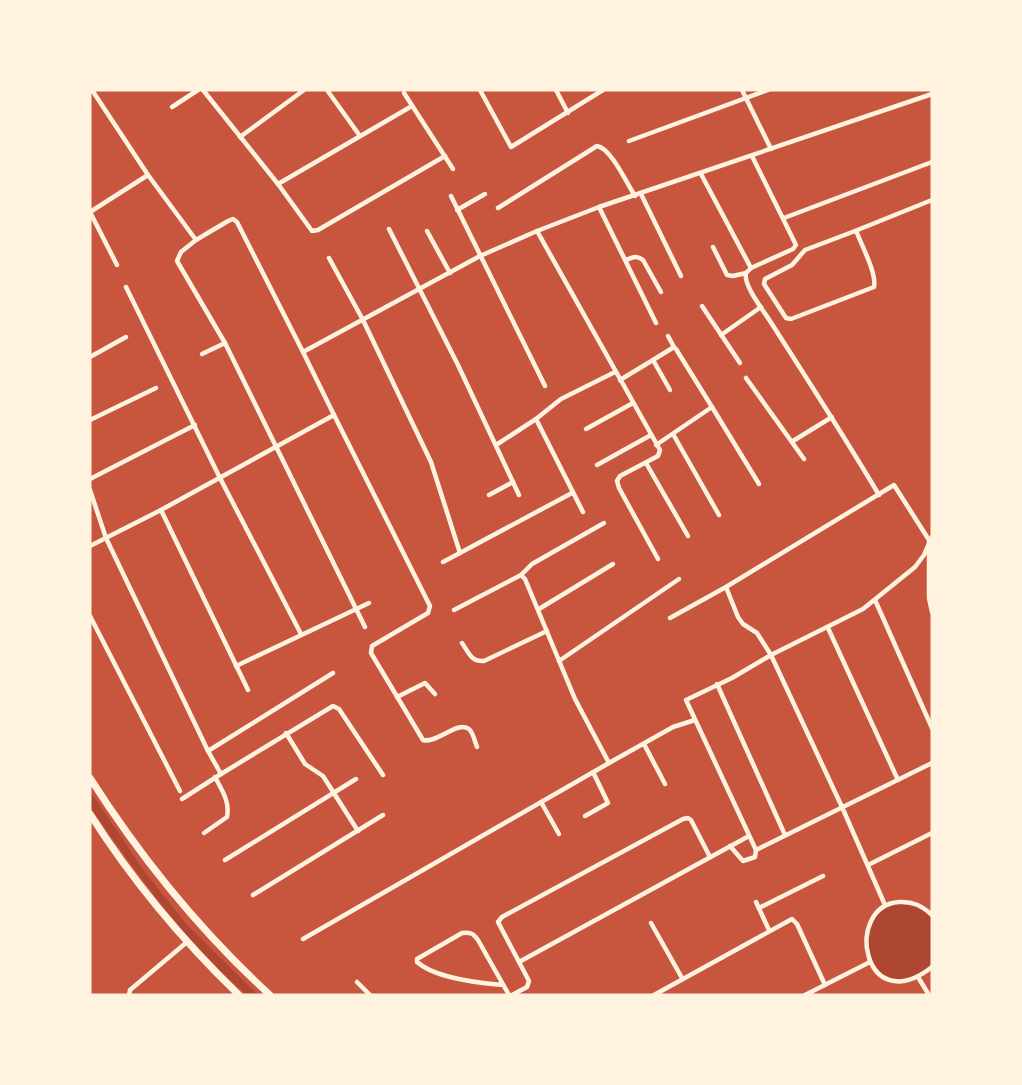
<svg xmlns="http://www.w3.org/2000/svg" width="1022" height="1085" viewBox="0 0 1022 1085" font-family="Cabin,sans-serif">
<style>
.green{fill:#ae4732}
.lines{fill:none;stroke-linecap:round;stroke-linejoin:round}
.minor{stroke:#fff3e0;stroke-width:4.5}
.primary{stroke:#fff3e0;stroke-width:7}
</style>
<rect width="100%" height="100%" fill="#c8553d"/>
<g class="green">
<path d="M 90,791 L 142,868 L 187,925 L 258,995 L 247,995 C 185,942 139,876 92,810 L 90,806 Z"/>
<path d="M 896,902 L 914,903 L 932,916 L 932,967 C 924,972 913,982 903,982 C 876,984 861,950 868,927 C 873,914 884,908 896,902 Z"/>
</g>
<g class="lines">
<g class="minor">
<polyline points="92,90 148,175 196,240 228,221 233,219 237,222 303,352"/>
<polyline points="203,90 278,184 312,231 318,230 445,156"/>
<polyline points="327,90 360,136"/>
<polyline points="480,90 511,147 603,90"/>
<polyline points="556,90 568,113"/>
<polyline points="742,90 771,149"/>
<polyline points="404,93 453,169"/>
<polyline points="172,107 198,90"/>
<polyline points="240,137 304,90"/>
<polyline points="629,141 768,90"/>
<path d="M 752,156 L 796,245 L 793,249 L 751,268 L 746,273 C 743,285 763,310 770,321 C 807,379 844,436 879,495"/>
<polyline points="701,174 751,268"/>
<polyline points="278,184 412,106"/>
<polyline points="641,194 681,276"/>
<polyline points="451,196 545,386"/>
<polyline points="599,207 656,323"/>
<path d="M 498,208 L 597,146 C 611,148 627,184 635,196"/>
<polyline points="457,210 485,194"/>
<polyline points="784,218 932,162"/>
<polyline points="389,229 458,365 519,495"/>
<polyline points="427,231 450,273"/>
<polyline points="537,231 660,450 658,456 620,476 617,481 619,488 658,559"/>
<path d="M 855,231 L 857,233 C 862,246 877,274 874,287 L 791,319 L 786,318 L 764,284 L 765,279 L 792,265 L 805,250 Z"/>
<polyline points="855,231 932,200"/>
<polyline points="196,240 181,252 177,261 225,343 365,627"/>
<polyline points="713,247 727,275 733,276 746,273"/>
<polyline points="329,258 363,320 431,462 460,553"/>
<path d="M 626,260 C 633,257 637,255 643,260 L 661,292"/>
<polyline points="117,265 90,212 148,175"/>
<polyline points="126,287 220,478 301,634"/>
<polyline points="702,306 740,363"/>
<polyline points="721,335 761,307"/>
<polyline points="668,336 674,347 653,360 670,390"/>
<polyline points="676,349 712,407"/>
<polyline points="202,354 225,343"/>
<polyline points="90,357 126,337"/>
<polyline points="746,378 804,459"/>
<polyline points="620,380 653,360"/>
<path d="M 334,415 L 430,606 L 428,613 L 372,646 L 371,653 L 423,740 C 436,744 458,720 469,729 C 473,732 475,742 477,747"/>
<polyline points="536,419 583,512"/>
<polyline points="90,420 156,388"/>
<polyline points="586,429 633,403"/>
<polyline points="673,434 719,515"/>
<polyline points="793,441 832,417"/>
<polyline points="496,445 536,419 561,399 615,372"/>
<polyline points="656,445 712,407 759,484"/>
<polyline points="646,463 688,536"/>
<polyline points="597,465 651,435"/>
<polyline points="90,479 195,425"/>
<polyline points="90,490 106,538 208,751 221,774 182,799"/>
<polyline points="489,495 513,482"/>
<polyline points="161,510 248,690"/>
<polyline points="932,537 924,555 915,567 863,609 771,655 732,678 686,700 756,850 932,763"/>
<polyline points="90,546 161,510 334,415 303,352 480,256 537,231 599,207 932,94"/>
<polyline points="443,562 572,493"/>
<polyline points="521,575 525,579 575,699 609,763"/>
<polyline points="521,575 532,564 604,523"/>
<polyline points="726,587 738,617 743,624 757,633 771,655 842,807 885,905"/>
<polyline points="875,600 932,728"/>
<polyline points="539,609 613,564"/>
<polyline points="454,610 521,575"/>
<polyline points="90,616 180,791"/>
<polyline points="670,618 726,587 894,485 929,540 929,598 932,612"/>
<polyline points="828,628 898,780"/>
<path d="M 462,643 C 469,653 471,662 484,661 L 547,631"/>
<polyline points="559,661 679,579"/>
<polyline points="236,666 369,603"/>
<polyline points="717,684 785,835"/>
<polyline points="397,697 425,683 435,694"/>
<polyline points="286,733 305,764 323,776 358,831"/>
<polyline points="644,744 665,784"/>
<polyline points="208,751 333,673"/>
<polyline points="221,774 333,706 339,709 383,775"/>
<polyline points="541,802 559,834"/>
<polyline points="585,816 608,803 593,772"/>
<path d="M 204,833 L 227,817 C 230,802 222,790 215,777"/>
<polyline points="730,846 743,861 755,857 756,850"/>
<polyline points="225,860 356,779"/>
<polyline points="868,865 932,833"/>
<polyline points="253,895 383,815"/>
<polyline points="756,902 769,930"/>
<polyline points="759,908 823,876"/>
<path d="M 932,915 C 922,906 913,901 899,902 C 843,906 863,1021 932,967"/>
<polyline points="651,923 682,978"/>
<polyline points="303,939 609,763 673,727 695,720"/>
<polyline points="519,962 749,836"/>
<polyline points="918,977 929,995"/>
<polyline points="357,982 370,995"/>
<path d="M 503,985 C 478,983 435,978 417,962 L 417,959 L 462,933 C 470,932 473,933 478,940 L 509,995"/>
<polyline points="129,995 130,990 187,942"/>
<polyline points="512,995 527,987 529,981 498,922 502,917 683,819 688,818 691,820 710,857"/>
<polyline points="654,995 792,919 797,924 825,985"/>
<polyline points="805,995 870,962"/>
</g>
<g class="primary">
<path d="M 90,778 C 141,858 200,931 270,995"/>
<path d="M 90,814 C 132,880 183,941 239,995"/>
</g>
</g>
<rect width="1022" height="1085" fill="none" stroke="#fff3e0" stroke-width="183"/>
</svg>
